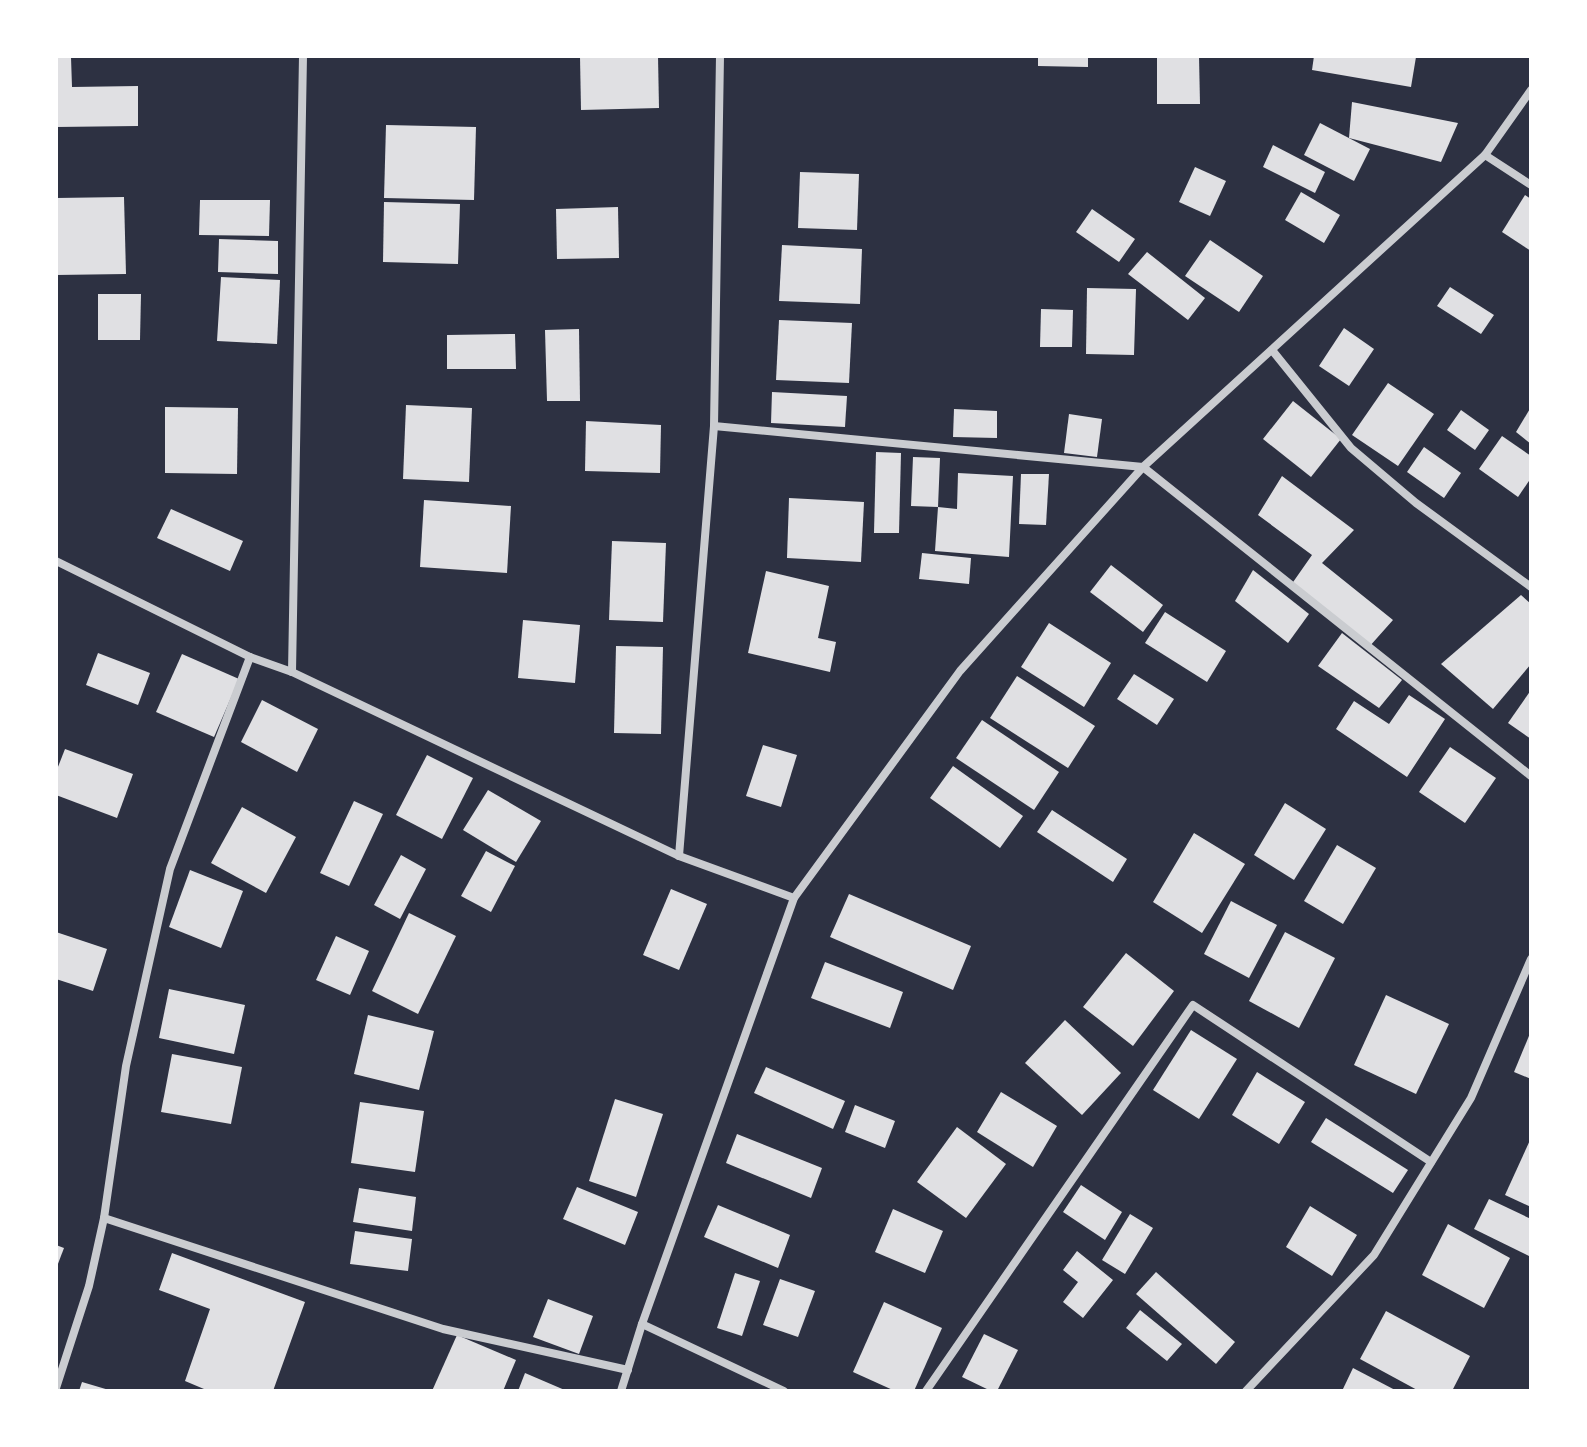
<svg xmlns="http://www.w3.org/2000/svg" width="1587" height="1447" viewBox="0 0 1587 1447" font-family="Figtree,sans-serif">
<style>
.building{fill:#e0e0e3}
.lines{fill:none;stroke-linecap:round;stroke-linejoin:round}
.minor{stroke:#caccd0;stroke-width:8}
</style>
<rect width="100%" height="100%" fill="#2d3142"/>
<g class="building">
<polygon points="658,56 659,108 581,110 580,57"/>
<polygon points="1038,56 1088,56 1088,67 1038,66"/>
<polygon points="1157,56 1199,56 1200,104 1157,104"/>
<polygon points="1314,56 1416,57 1411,87 1312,70"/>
<polygon points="56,57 71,57 72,87 138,86 138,126 56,127"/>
<polygon points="1352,102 1458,123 1441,162 1349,138"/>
<polygon points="1320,123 1370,149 1354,181 1304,155"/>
<polygon points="386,125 476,127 474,200 384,198"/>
<polygon points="1273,145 1325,172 1315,193 1263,167"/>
<polygon points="1195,167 1226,181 1210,216 1179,202"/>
<polygon points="800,172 859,174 857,230 798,228"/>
<polygon points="1301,192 1340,215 1324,243 1285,220"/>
<polygon points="1525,195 1531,199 1531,251 1502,232"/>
<polygon points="124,197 126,274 56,275 56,198"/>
<polygon points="200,200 270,200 269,236 199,235"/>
<polygon points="384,202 460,204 458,264 383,262"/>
<polygon points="618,207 619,258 557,259 556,209"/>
<polygon points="1092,209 1135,239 1119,262 1076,232"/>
<polygon points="219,239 278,241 278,274 218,272"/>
<polygon points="1210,240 1263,276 1239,312 1185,276"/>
<polygon points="782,245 862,249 860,304 779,301"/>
<polygon points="1147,252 1205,298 1188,320 1128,274"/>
<polygon points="221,277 280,280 277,344 217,341"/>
<polygon points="1450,287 1494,315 1481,334 1437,306"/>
<polygon points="1087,288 1136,289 1134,355 1086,354"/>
<polygon points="98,294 141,294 140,340 98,340"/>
<polygon points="1041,309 1073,310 1072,347 1040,347"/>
<polygon points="779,320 852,323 849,383 776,380"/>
<polygon points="1344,328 1374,349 1349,386 1319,366"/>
<polygon points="579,329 580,401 547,401 545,330"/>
<polygon points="515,334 516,369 447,369 447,335"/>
<polygon points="1388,383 1434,414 1398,466 1352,435"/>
<polygon points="772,392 847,396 845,427 771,423"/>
<polygon points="1293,401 1341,439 1311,477 1263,439"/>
<polygon points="406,405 472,408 469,482 403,479"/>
<polygon points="165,407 238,408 237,474 165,473"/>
<polygon points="1531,407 1531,444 1516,432"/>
<polygon points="954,409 997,411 997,438 953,437"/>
<polygon points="1461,410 1489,430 1475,450 1447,430"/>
<polygon points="1069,414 1102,419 1097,457 1064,453"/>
<polygon points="586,421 661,425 660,473 585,471"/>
<polygon points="1502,436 1531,456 1531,478 1518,497 1479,469"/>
<polygon points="1424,447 1461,473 1444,498 1407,472"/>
<polygon points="876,452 901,453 899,533 874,533"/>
<polygon points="913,457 940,458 938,507 957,509 958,473 1013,476 1009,557 935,551 938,507 911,506"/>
<polygon points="1021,474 1049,474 1046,525 1019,524"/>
<polygon points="1282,476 1354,530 1322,563 1393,620 1369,647 1291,585 1312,555 1258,515"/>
<polygon points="789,498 864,502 861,562 787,558"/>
<polygon points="424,500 511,506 507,573 420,567"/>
<polygon points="171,509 243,541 230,571 157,538"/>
<polygon points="612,541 666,543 663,622 609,620"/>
<polygon points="922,553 971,558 969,584 919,579"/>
<polygon points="1111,565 1163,605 1143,632 1090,592"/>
<polygon points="1253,570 1309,614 1288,643 1235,601"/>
<polygon points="766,571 829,586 818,638 836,642 830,672 748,653"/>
<polygon points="1521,595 1531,604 1531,664 1493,709 1441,664"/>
<polygon points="1165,612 1226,651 1207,682 1145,643"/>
<polygon points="523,620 580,625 575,683 518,678"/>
<polygon points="1049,623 1111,663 1084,707 1021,667"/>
<polygon points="1342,633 1402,680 1379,708 1318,666"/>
<polygon points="616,646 663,647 661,734 614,733"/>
<polygon points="98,653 150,673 138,705 86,685"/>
<polygon points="182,654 239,679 214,737 156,712"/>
<polygon points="1134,674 1174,699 1157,725 1117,699"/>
<polygon points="1017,676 1095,726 1068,768 990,718"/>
<polygon points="1531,690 1531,739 1508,723"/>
<polygon points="1409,695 1445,719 1407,777 1336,729 1354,701 1389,724"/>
<polygon points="262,700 318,729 297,772 241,742"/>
<polygon points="982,720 1059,772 1034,810 956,758"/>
<polygon points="763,745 797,755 781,807 746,796"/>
<polygon points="1450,747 1496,778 1465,823 1419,792"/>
<polygon points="65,749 133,774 117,818 56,795 56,772"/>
<polygon points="427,755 473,778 442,839 396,815"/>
<polygon points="953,766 1023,816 1000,848 930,798"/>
<polygon points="488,790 541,821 516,862 463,830"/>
<polygon points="354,801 383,814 349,886 320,873"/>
<polygon points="1285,803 1326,829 1294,880 1254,855"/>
<polygon points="242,807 296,837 266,893 211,863"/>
<polygon points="1052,810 1127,859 1113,882 1037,832"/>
<polygon points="1194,833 1245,864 1202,933 1153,902"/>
<polygon points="1337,845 1376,868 1343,924 1304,901"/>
<polygon points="486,851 515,866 491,912 461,896"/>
<polygon points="401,855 426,869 400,919 374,905"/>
<polygon points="190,870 243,891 221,948 169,927"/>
<polygon points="671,889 707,904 679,970 643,955"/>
<polygon points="849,894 971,946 953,990 830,937"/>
<polygon points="1231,901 1277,925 1249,978 1204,954"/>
<polygon points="409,913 456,936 418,1014 372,991"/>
<polygon points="56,932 107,949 93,991 56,979"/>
<polygon points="1285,932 1335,958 1299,1028 1249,1001"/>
<polygon points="336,936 369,951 350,995 316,980"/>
<polygon points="1126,953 1174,991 1133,1046 1083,1007"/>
<polygon points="825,962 903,992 890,1028 811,998"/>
<polygon points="169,989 245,1005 234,1054 159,1038"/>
<polygon points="1386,995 1449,1024 1416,1094 1354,1065"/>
<polygon points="368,1015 434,1031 419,1090 354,1074"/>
<polygon points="1065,1020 1121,1073 1082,1115 1025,1063"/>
<polygon points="1191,1030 1237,1059 1199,1119 1153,1090"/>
<polygon points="1531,1031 1531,1079 1514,1072"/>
<polygon points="172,1054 242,1067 231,1124 161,1112"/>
<polygon points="766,1067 845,1101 833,1129 754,1093"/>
<polygon points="1257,1072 1305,1102 1279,1144 1232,1115"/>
<polygon points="1001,1092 1057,1126 1033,1167 977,1132"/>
<polygon points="615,1099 663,1114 636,1197 589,1181"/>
<polygon points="360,1102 424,1111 415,1172 351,1163"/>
<polygon points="855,1105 895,1121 885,1148 845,1132"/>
<polygon points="1326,1118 1408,1170 1393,1193 1311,1142"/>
<polygon points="957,1127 1006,1164 966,1218 917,1182"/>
<polygon points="737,1134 822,1168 811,1198 726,1163"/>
<polygon points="1531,1138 1531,1207 1505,1195"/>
<polygon points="1081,1185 1122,1212 1105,1240 1063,1212"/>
<polygon points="577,1187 638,1212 625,1245 563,1219"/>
<polygon points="359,1188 416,1197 412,1231 353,1222"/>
<polygon points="1489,1199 1531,1219 1531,1257 1474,1229"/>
<polygon points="718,1205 790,1235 778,1268 704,1237"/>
<polygon points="1310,1206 1357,1235 1332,1276 1286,1247"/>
<polygon points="893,1209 943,1231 925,1273 875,1252"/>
<polygon points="1130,1214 1153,1228 1125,1274 1102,1260"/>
<polygon points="1448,1224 1510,1258 1484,1308 1422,1275"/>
<polygon points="355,1231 412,1239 408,1271 350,1264"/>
<polygon points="56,1245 64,1248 56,1269"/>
<polygon points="1077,1251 1113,1280 1083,1318 1063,1302 1078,1282 1063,1270"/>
<polygon points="172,1253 305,1302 273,1391 203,1391 204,1389 185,1381 210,1309 159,1290"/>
<polygon points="1156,1272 1235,1342 1216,1364 1136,1294"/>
<polygon points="735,1273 760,1281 742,1336 717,1328"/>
<polygon points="780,1279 815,1291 798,1337 763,1325"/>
<polygon points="548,1299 593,1316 579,1354 533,1337"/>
<polygon points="884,1302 942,1328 914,1391 895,1391 853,1372"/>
<polygon points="1140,1310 1182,1344 1167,1361 1126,1328"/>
<polygon points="1386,1311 1470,1356 1452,1391 1419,1391 1360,1359"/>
<polygon points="984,1334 1018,1350 997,1391 991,1391 962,1377"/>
<polygon points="457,1335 516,1360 503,1391 432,1391"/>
<polygon points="1353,1368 1397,1391 1342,1391"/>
<polygon points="525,1373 567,1391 518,1391"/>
<polygon points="82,1382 109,1390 109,1391 79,1391"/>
</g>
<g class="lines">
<g class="minor">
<polyline points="1485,155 1531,185"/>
<polyline points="1272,350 1351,448 1416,503 1531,587"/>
<polyline points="714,426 1143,467 1531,776"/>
<polyline points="56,561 250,657 292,672 679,856 794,898"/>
<polyline points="292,672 303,56"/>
<polyline points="679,856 714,426 720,56"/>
<polyline points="104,1218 126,1066 170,869 250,657"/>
<polyline points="642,1324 784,1391"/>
<polyline points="56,1388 89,1286 104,1218 443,1329 628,1370"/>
<polyline points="621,1391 642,1324 794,898 960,671 1143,467 1485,155 1531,90"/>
<polyline points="926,1391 1193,1005 1431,1162"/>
<polyline points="1246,1391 1374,1255 1471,1098 1531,959"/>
</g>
</g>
<rect width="1587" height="1447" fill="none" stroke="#ffffff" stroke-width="116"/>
</svg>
